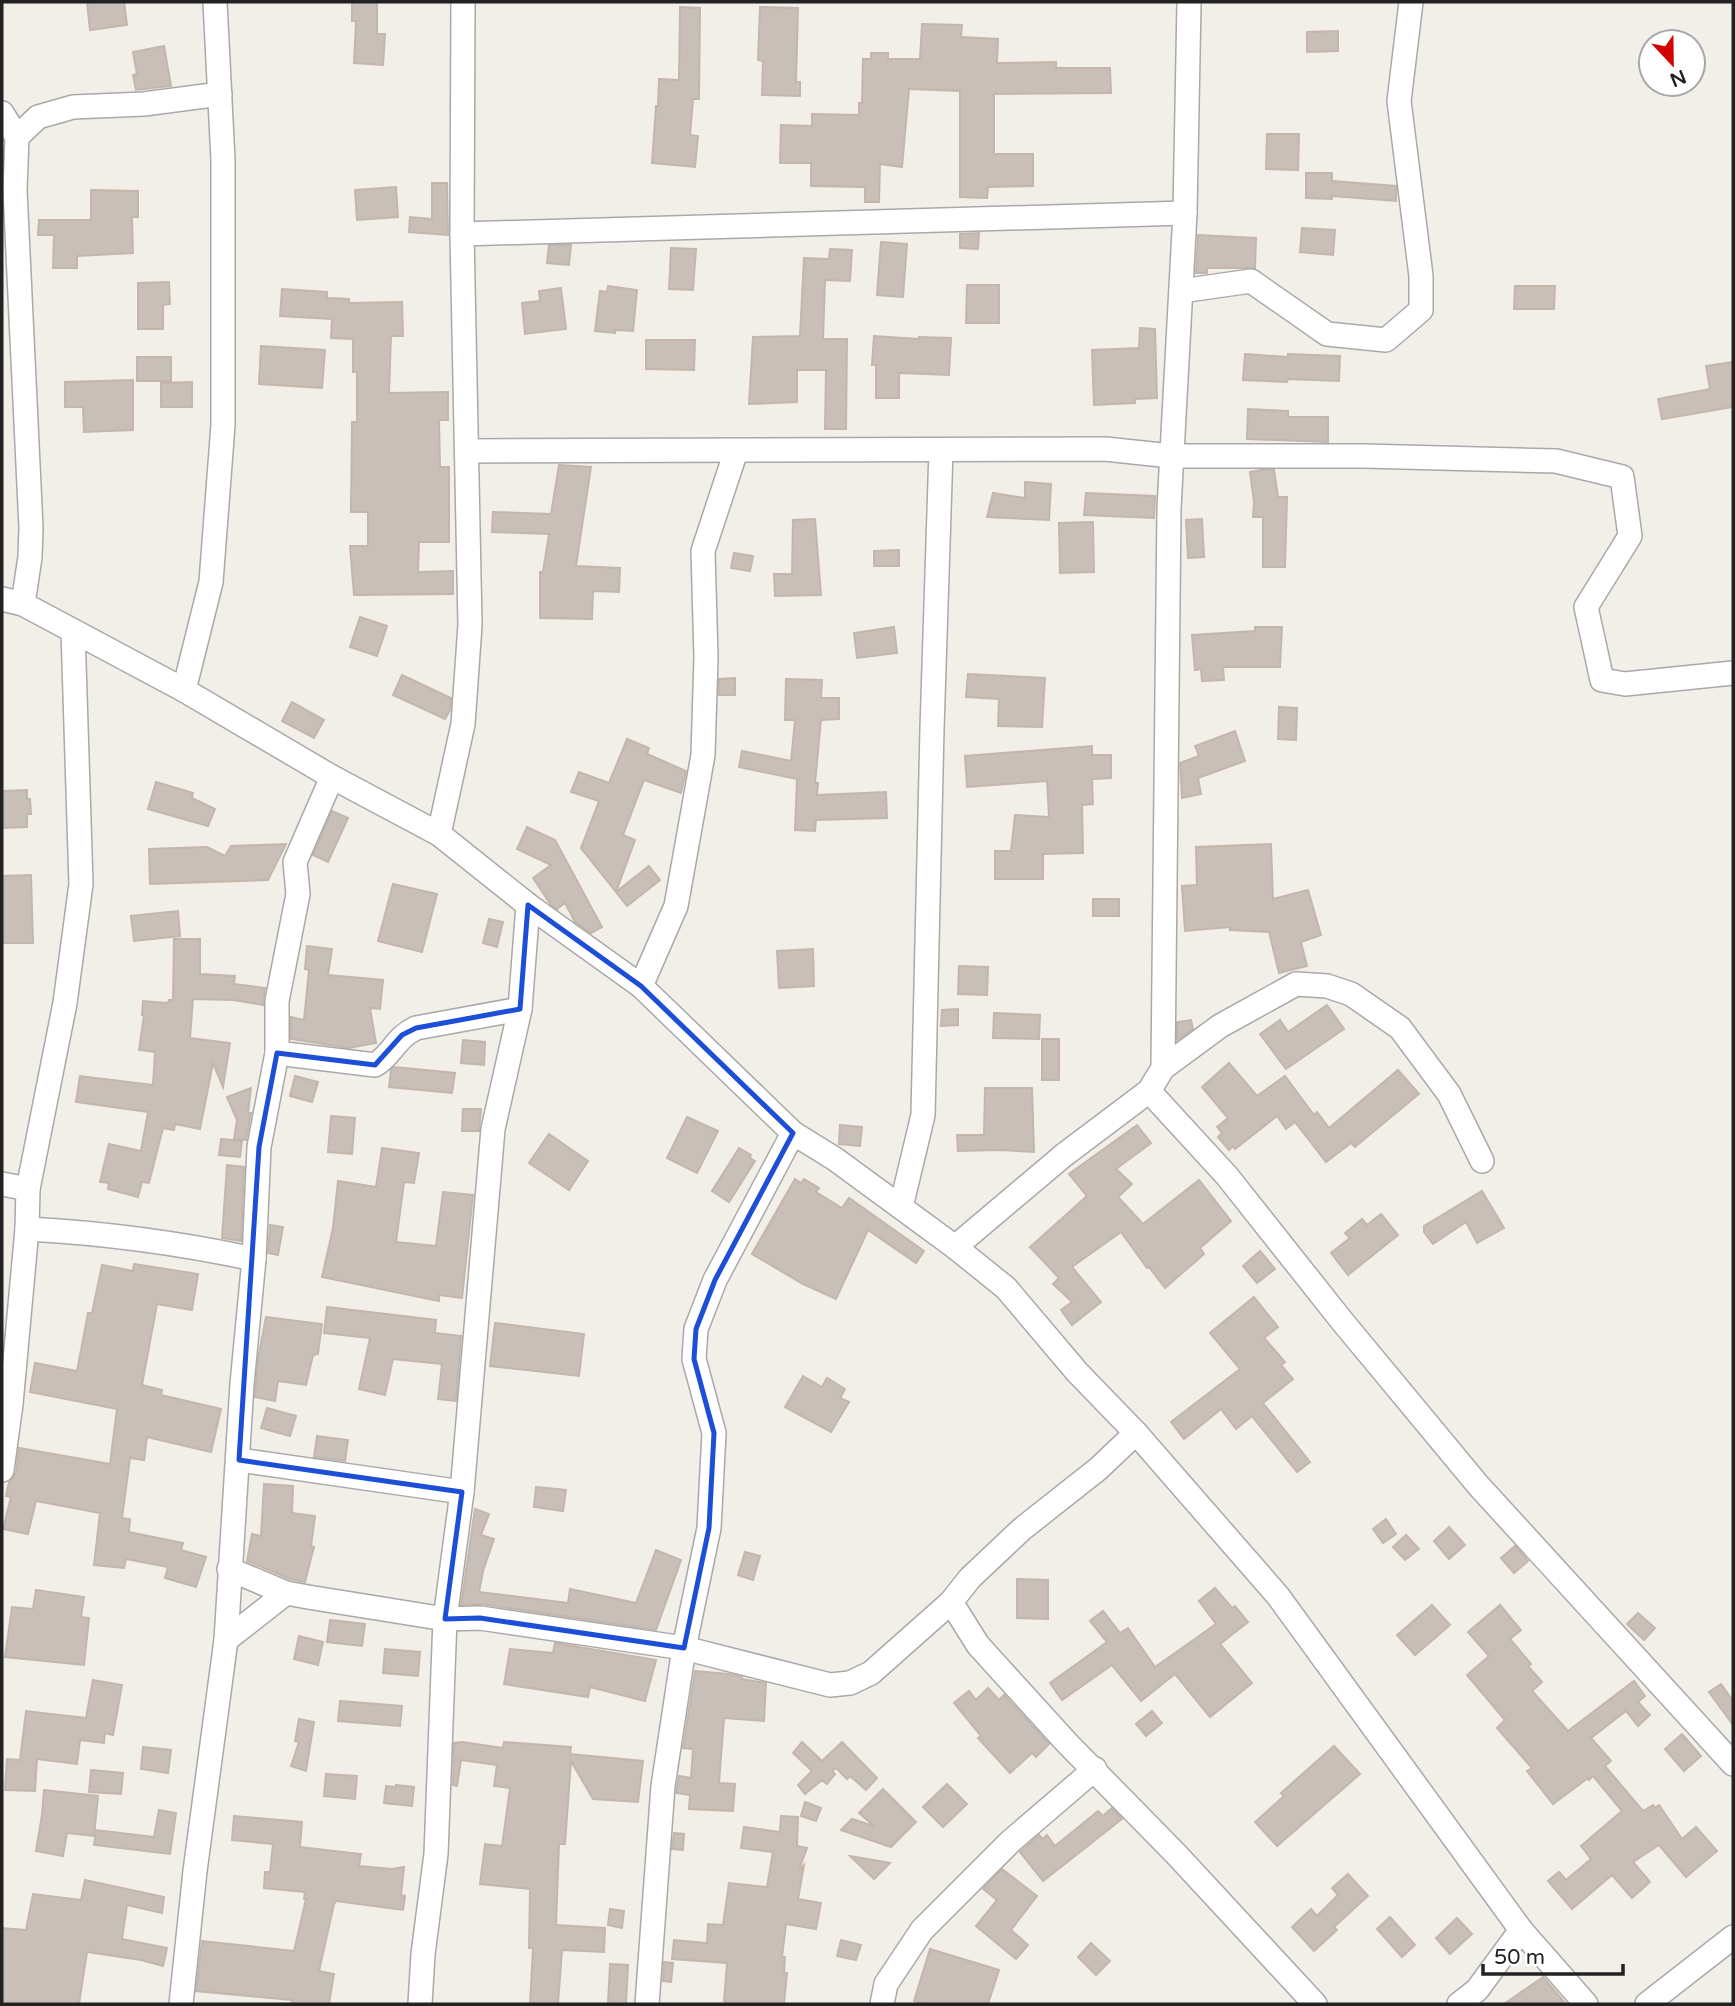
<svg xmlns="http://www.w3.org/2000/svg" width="1735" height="2006" viewBox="0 0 1735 2006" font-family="'Varela Round',sans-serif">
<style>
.building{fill:#c7bfb8;stroke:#c4b6ab;stroke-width:2}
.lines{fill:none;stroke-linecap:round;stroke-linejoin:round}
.minor-casing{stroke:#a9a9a9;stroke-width:26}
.minor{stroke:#fff;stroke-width:23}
.marked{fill:none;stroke:#1d4ed8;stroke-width:5;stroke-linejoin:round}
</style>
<rect width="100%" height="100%" fill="#f2efe9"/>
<g class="building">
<polygon points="87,2 124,2 127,25 90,30"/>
<polygon points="352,2 377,2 377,34 385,34 383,65 354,63 356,21 352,21"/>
<polygon points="680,7 700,8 699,99 693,99 690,135 698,136 695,167 652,163 656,106 658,106 659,79 679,80"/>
<polygon points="760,7 798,8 796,82 800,82 800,96 762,95 763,61 758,60"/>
<polygon points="922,24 962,25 961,37 998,39 997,63 1056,62 1056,68 1110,68 1111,93 994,94 994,154 1033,154 1033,186 988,187 987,198 960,197 960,91 909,89 902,167 880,164 879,202 865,202 865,187 811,186 811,163 780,163 781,125 812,126 812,114 859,115 859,103 862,103 863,59 871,59 871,53 888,53 888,59 920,59"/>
<polygon points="1338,31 1338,51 1307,52 1307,32"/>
<polygon points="164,46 171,86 136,90 133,75 137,74 133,52"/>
<polygon points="1267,134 1299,134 1298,170 1266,169"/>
<polygon points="1306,173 1332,173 1332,181 1396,186 1396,201 1332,196 1332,199 1306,198"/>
<polygon points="432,183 447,183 448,235 409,232 410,217 432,219"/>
<polygon points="396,187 398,217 357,220 355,190"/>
<polygon points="91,190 138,191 138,217 132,217 133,253 77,256 77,268 53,268 54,235 38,235 39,220 91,220"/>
<polygon points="1302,228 1335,230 1333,255 1300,252"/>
<polygon points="979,233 978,249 960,248 960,234"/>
<polygon points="1198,235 1256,238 1255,268 1207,268 1207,273 1196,273"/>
<polygon points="881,242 907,244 903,297 877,295"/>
<polygon points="549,245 571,245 569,265 547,263"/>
<polygon points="671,248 696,249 693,290 669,289"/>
<polygon points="830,249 852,250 850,281 825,280 823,339 847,339 846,429 825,429 826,370 797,370 797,402 749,404 753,337 800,336 804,258 829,259"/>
<polygon points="169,282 170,304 163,305 163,329 138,329 138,283"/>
<polygon points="967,285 999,285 999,323 966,323"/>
<polygon points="608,286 637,290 633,331 615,330 615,333 595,331 600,291 607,292"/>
<polygon points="1515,286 1555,286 1554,309 1514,309"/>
<polygon points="561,288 566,329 525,334 522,303 540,301 539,291"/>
<polygon points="282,289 327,292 327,298 349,299 349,303 402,302 403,336 391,336 389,393 448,392 448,420 439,420 440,467 449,467 449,542 419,542 418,572 453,571 453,594 354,595 350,546 368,546 368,512 351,512 352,422 357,422 357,372 353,372 353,339 331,338 332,319 280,316"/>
<polygon points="1140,328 1155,329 1157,398 1135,399 1135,403 1094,405 1092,350 1139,348"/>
<polygon points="874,336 919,339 919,337 951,338 949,375 899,373 899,398 876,398 876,365 872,365"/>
<polygon points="646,340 695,340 694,370 646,369"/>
<polygon points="261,346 325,350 322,388 259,384"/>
<polygon points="1245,354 1288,357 1288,354 1340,356 1339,381 1288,379 1287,382 1243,380"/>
<rect x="137" y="357" width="34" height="24"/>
<polygon points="1733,362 1733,407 1662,419 1658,399 1710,389 1706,366"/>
<polygon points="133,380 133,430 84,432 83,407 65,407 65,382"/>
<polygon points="192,382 192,407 161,407 161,383"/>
<polygon points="1248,409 1288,411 1288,417 1328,417 1328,442 1247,439"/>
<polygon points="559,465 591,467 576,566 620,568 619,592 593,591 592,619 540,618 540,572 543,572 549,534 492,532 493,512 551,514"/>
<polygon points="1261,470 1274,470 1278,497 1287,497 1285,567 1263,567 1263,517 1253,517 1254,502 1250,472"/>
<polygon points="1025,482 1051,484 1049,520 987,517 993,493 1025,498"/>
<polygon points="1086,493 1155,496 1154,518 1084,515"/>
<polygon points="815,519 821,595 775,596 774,574 792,574 793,520"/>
<polygon points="1202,519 1204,557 1188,558 1186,520"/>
<polygon points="1093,522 1094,572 1060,573 1059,523"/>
<polygon points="899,550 899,566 874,566 874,551"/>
<polygon points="734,553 753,556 750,571 731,568"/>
<polygon points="360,617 387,626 377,656 350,647"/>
<polygon points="894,627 897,653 857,658 854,633"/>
<polygon points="1255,627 1282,627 1280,667 1223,667 1224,680 1202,681 1201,669 1195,670 1192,635 1255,631"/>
<polygon points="968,674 1045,678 1042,727 998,726 999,699 966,697"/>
<polygon points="402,675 451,698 450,710 445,719 393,695"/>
<polygon points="735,678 735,695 719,695 719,679"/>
<polygon points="786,679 822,680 821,698 839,698 839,719 821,720 815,783 818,783 817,795 886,792 887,818 816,820 815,831 795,830 797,779 739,767 742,751 791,761 795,720 785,720"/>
<polygon points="292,702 324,720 314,738 282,721"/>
<polygon points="1279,707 1297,708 1296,740 1278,739"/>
<polygon points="1235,731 1245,761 1198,778 1201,794 1182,798 1180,763 1199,756 1195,746"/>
<polygon points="627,739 649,748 647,754 686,771 681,793 644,780 623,835 635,840 616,892 581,848 599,801 571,792 579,772 609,783"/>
<polygon points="1092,746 1092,755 1111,755 1111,778 1092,779 1093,804 1082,805 1083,853 1043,854 1043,879 995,879 995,851 1011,851 1015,815 1049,817 1047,781 967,787 965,756"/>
<polygon points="156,782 193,793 192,798 215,809 208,826 148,809"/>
<polygon points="27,790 27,799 30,799 31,814 27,814 27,827 2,828 2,791"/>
<polygon points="332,811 348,818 328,862 313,855"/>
<polygon points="527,827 555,840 602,927 591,933 575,922 565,903 557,909 551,905 533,878 551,865 517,849"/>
<polygon points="286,844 268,880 150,884 149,849 207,847 225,856 231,846"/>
<polygon points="1271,844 1273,899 1308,890 1321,935 1301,942 1307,966 1279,973 1269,932 1230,930 1230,927 1185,931 1182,886 1197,885 1196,847"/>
<polygon points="649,866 660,880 627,906 616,892"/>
<polygon points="31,875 33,943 2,943 2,876"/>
<polygon points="393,884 437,894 422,952 378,941"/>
<rect x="1093" y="899" width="26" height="17"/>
<polygon points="178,911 180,936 134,941 131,916"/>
<polygon points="489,919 503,922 497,947 483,943"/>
<polygon points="174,939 200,939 200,974 235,976 234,984 265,988 263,1003 263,1005 233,1000 193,999 190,1038 230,1043 223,1087 213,1063 200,1129 175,1124 174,1130 163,1128 149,1183 142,1182 138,1197 108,1189 109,1183 100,1182 109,1144 141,1151 148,1112 76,1102 80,1076 153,1085 155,1052 139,1050 144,1015 142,1015 143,1001 168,1003 169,1000 173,1000"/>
<polygon points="307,946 332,949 328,975 383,980 380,1009 370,1008 376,1043 349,1048 291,1039 291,1017 304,1020 309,970 305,969"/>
<polygon points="813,949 814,986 779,988 777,951"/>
<polygon points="959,966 988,967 987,995 958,994"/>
<polygon points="1327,1005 1344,1029 1286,1069 1260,1034 1280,1020 1288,1032"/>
<polygon points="958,1009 958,1025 941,1026 942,1010"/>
<polygon points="994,1013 1040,1015 1039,1039 993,1038"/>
<polygon points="1191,1020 1193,1029 1177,1040 1177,1022"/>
<rect x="1042" y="1039" width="17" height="41"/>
<polygon points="463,1040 485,1042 484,1065 461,1063"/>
<polygon points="1229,1063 1257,1096 1285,1076 1314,1115 1317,1112 1329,1128 1398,1070 1419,1094 1355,1147 1351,1143 1326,1162 1295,1122 1286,1129 1277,1116 1235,1149 1233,1146 1229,1150 1218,1137 1222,1133 1217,1127 1228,1118 1202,1087"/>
<polygon points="394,1067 455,1073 452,1093 389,1087 391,1070"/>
<polygon points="295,1076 318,1082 312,1102 290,1096"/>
<polygon points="251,1088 248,1113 251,1113 246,1140 234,1139 237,1120 227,1097"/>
<polygon points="985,1088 1032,1088 1034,1152 1000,1150 958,1151 957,1135 984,1135"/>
<polygon points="463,1109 481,1109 479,1131 462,1131"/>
<polygon points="331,1116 355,1118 352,1154 328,1152"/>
<polygon points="687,1117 718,1131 697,1173 667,1158"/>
<polygon points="840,1125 862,1127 860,1146 839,1144"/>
<polygon points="1137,1125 1151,1143 1116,1169 1132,1184 1118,1197 1143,1224 1199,1180 1231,1221 1200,1248 1204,1254 1165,1288 1149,1267 1147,1268 1121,1232 1072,1267 1101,1302 1072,1325 1061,1310 1072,1302 1053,1284 1059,1278 1030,1247 1087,1196 1069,1174"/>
<polygon points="549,1134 588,1161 569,1190 529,1163"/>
<polygon points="221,1139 242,1141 240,1157 219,1155"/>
<polygon points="382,1148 419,1153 414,1183 404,1182 396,1242 436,1246 443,1192 473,1195 462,1298 439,1295 439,1301 322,1277 333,1228 338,1181 376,1187"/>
<polygon points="739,1148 751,1155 750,1158 755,1161 729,1202 712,1191"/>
<polygon points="227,1165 244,1167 241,1241 222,1238"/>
<polygon points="795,1179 801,1183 804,1179 819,1188 816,1192 842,1208 849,1198 924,1251 916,1263 868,1230 836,1299 803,1284 752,1254"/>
<polygon points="1482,1191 1504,1228 1477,1243 1466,1222 1433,1244 1424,1232 1424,1226"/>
<polygon points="1381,1214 1398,1235 1348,1275 1331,1253 1350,1238 1345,1233 1362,1219 1367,1225"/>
<polygon points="270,1225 283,1227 278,1255 268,1253"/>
<polygon points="1260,1251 1275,1269 1257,1283 1243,1266"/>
<polygon points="134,1264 198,1274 192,1310 157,1304 142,1385 162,1390 161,1395 221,1409 211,1452 147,1437 144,1460 130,1458 122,1518 130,1519 129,1532 183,1543 181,1550 206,1557 196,1587 165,1578 168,1567 126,1559 124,1568 94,1565 100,1513 36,1501 28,1534 3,1529 11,1497 6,1496 9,1482 16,1473 19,1448 110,1464 117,1409 30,1392 35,1363 77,1371 88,1313 92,1313 102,1265 133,1271"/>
<polygon points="1254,1297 1278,1327 1264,1338 1285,1362 1281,1365 1293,1379 1263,1403 1310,1462 1297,1472 1252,1416 1236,1429 1221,1409 1184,1439 1171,1422 1240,1369 1210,1333"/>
<polygon points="327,1307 436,1320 435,1333 461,1336 456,1401 438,1399 442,1364 393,1359 385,1395 359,1389 370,1338 324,1333"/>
<polygon points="266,1317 322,1324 318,1354 313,1355 306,1385 278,1381 275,1401 255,1397 258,1359"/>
<polygon points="495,1323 584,1334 579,1376 490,1366"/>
<polygon points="803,1376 822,1387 827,1378 845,1389 840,1398 849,1402 831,1432 785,1407"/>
<polygon points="267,1408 296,1416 290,1436 261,1428"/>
<polygon points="317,1436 348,1440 345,1461 314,1457"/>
<polygon points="264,1484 293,1486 292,1513 315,1516 311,1546 314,1547 305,1582 290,1579 247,1561 252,1534 261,1536"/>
<polygon points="536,1487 566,1490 563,1511 534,1507"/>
<polygon points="475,1509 489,1514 481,1535 494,1539 483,1571 479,1592 568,1603 570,1589 636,1603 656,1550 681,1560 656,1630 482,1604 461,1605"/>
<polygon points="1386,1519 1396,1534 1383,1543 1373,1529"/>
<polygon points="1449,1527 1465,1545 1449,1559 1434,1541"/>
<polygon points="1406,1535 1419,1549 1405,1560 1393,1547"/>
<polygon points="1515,1546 1528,1561 1514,1573 1501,1558"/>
<polygon points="745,1552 760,1556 753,1580 738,1575"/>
<polygon points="1017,1579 1048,1580 1048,1619 1017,1618"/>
<polygon points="1215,1588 1232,1608 1235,1606 1248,1622 1220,1644 1252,1683 1210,1717 1175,1674 1141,1701 1112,1665 1062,1700 1050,1683 1107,1642 1090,1621 1103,1611 1120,1633 1128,1628 1155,1667 1216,1624 1199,1601"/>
<polygon points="36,1590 84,1597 81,1617 89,1618 84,1665 5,1657 12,1607 33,1609"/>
<polygon points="1432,1605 1450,1625 1415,1655 1397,1635"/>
<polygon points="1500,1605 1521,1630 1510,1639 1531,1664 1528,1666 1542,1682 1532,1691 1568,1731 1634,1681 1645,1696 1638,1702 1650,1715 1638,1726 1626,1711 1591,1738 1611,1761 1605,1766 1643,1811 1653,1805 1655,1808 1659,1805 1682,1839 1696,1827 1717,1851 1686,1877 1659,1845 1633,1862 1650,1882 1632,1898 1612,1875 1572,1909 1548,1881 1559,1872 1566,1880 1591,1859 1581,1846 1622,1811 1593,1776 1589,1780 1588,1778 1553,1804 1527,1771 1532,1768 1497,1728 1505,1720 1467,1675 1489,1656 1468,1632"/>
<polygon points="1638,1613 1655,1628 1644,1640 1627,1624"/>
<polygon points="330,1620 365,1624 362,1646 327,1642"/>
<polygon points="299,1636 323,1642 318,1665 294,1659"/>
<polygon points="555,1643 656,1660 645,1701 590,1687 588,1697 504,1684 510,1649 553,1653"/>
<polygon points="385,1649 420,1652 418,1676 383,1673"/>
<polygon points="695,1671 729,1674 742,1677 742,1679 766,1683 764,1721 724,1718 719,1783 735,1784 733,1811 689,1809 690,1795 676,1793 679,1776 691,1778 693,1749 683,1748"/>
<polygon points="93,1680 122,1685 113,1735 105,1733 104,1743 80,1740 77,1764 37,1759 35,1791 5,1790 7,1759 20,1760 26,1711 86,1718"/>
<polygon points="1721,1684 1733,1701 1733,1725 1709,1692"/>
<polygon points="988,1688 999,1700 1004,1695 1049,1744 1036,1757 1032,1753 1010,1773 978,1738 981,1736 954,1703 969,1691 976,1700"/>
<polygon points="340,1701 402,1706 400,1726 338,1721"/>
<polygon points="1152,1711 1162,1723 1146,1736 1136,1724"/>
<polygon points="299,1719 314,1722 306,1771 291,1766 299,1742 295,1741"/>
<polygon points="1682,1734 1701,1756 1684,1771 1665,1749"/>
<polygon points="462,1742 503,1748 504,1742 571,1747 570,1754 643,1761 638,1802 593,1799 571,1761 565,1844 559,1844 556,1925 605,1928 604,1952 562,1950 558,2004 530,2004 533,1948 529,1948 530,1889 480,1884 485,1844 502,1846 510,1788 494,1786 497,1765 461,1760 457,1786 453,1785 454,1743"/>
<polygon points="802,1742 822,1761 842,1742 877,1778 866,1790 850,1776 847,1779 836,1768 832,1771 835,1774 827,1784 822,1780 805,1794 798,1785 812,1771 793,1753"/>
<polygon points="1334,1746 1360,1774 1277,1846 1255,1822 1284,1796 1281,1793"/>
<polygon points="143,1747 171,1750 168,1773 141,1769"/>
<polygon points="91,1770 123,1773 121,1794 89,1792"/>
<polygon points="326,1774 357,1776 355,1799 324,1796"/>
<polygon points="947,1784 967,1804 943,1827 923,1807"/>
<polygon points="396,1785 414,1787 412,1806 384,1803 386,1786 396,1787"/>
<polygon points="883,1789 916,1822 891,1847 841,1830 852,1819 874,1826 859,1813"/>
<polygon points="44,1790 98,1796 94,1836 67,1833 63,1856 36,1851 42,1815"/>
<polygon points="805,1802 821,1808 816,1821 801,1816"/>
<polygon points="1112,1808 1122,1819 1043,1881 1020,1852 1039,1835 1043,1839 1047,1835 1055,1846 1098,1811 1103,1816"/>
<polygon points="159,1810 176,1813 170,1854 94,1845 96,1830 154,1837"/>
<polygon points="234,1816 302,1822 300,1847 361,1854 359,1866 392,1869 404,1867 401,1895 405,1896 403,1910 336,1901 334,1904 319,1971 334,1974 329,2004 291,2004 292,2000 196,1991 202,1941 294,1951 306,1899 304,1899 305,1892 264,1888 265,1872 270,1872 273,1844 232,1840"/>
<polygon points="781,1816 798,1817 797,1846 807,1848 799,1870 804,1865 798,1899 821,1903 816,1929 786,1924 782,1957 785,1957 784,1973 787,1973 784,2004 726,2004 726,2001 724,2001 727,1963 672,1959 674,1940 707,1943 708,1924 723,1925 729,1883 767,1887 773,1852 741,1848 744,1827 780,1832"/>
<polygon points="674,1833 684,1834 683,1850 672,1849"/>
<polygon points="850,1856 890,1863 874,1879"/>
<polygon points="1002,1869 1037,1896 1011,1930 1028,1945 1016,1959 976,1926 997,1900 983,1889"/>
<polygon points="1348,1874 1368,1896 1334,1927 1337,1930 1314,1951 1292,1927 1311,1909 1317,1916 1338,1895 1332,1888"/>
<polygon points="85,1880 164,1897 162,1913 127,1905 122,1939 167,1948 163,1966 141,1960 87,1952 79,2004 2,2004 2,1928 26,1930 33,1894 81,1900"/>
<polygon points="610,1909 624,1911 622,1928 608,1925"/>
<polygon points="1390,1917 1415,1945 1402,1957 1377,1929"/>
<polygon points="1457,1918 1472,1934 1450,1954 1436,1938"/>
<polygon points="841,1940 861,1945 856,1960 837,1956"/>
<polygon points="1091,1943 1110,1961 1096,1975 1078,1957"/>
<polygon points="930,1949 999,1970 988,2004 925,2004 914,2001"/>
<polygon points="664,1962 673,1963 671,1982 663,1981"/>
<polygon points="610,1964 628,1965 626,2004 608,2004"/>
<polygon points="1543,1977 1566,2004 1504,2004"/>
</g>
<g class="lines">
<g class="minor-casing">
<g id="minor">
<polyline points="2,113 17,137"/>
<polyline points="462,234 1185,213"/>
<polyline points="1181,291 1251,281 1327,334 1386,340 1421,310 1421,276 1399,101 1411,2"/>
<polyline points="467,451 1105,449 1171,456 1364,456 1556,461 1622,477 1630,536 1586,607 1602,680 1625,684 1733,673"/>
<polyline points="2,599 23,604 184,690 332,777 439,834 528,905 641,986 793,1133 835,1159 955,1247 1006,1288 1077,1372 1136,1433 1278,1596 1521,1930 1586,2004"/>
<polyline points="23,604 30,557 31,528 15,190 17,137 38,117 73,107 144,104 220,94"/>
<polyline points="184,690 211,582 223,425 223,160 215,2"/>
<polyline points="439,834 463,724 470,625 462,234 463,2"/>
<polyline points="641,986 676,906 703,755 706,657 703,551 736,451"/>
<path d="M 277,1053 L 375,1065 C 393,1054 395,1038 416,1028 L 520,1009"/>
<polyline points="1163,1068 1220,1026 1296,984 1327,986 1351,994 1400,1028 1449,1094 1482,1161"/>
<polyline points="1149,1091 1227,1176 1342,1321 1478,1485 1733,1764"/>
<polyline points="2,1184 28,1189"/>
<polyline points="901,1207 923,1115 932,729 941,450"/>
<path d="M 27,1229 C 104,1233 179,1243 254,1259"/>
<polyline points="955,1247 1064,1155 1149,1091 1163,1068 1169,508 1185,213 1189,2"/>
<polyline points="239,1460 462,1492"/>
<polyline points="2,1470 11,1404 27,1229 28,1189 65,1003 81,884 73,631"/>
<polyline points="229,1569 286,1593 308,1597 445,1619 480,1618 684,1648 830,1685 850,1683 871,1673 951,1602 970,1578 1022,1529 1098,1469 1136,1433"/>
<polyline points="951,1602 978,1645 1067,1743 1176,1854 1315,2004"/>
<polyline points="226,1640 286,1593"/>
<polyline points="181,2004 195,1871 226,1640 242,1384 254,1259 259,1147 277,1053 277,1001 298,894 295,862 332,777"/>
<polyline points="420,2004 423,1954 436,1854 445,1619 462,1492 493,1129 520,1009 528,905"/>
<polyline points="647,2004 663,1786 684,1648 709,1528 714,1433 694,1359 696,1329 715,1280 793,1133"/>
<polyline points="882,2004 886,1984 922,1930 1011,1841 1095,1769"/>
<polyline points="1459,2004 1477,1990 1521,1930"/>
<polyline points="1647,2004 1733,1937"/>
</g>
</g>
<use href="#minor" class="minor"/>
</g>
<path class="marked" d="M 528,905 L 641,986 L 793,1133 L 715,1280 L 696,1329 L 694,1359 L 714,1433 L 709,1528 L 684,1648 L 480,1618 L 445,1619 L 462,1492 L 239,1460 L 259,1147 L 277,1053 L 375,1065 L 402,1035 L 416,1028 L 520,1009 Z"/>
<rect width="1735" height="2006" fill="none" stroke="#222222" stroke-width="7"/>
<g transform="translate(1672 63) rotate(158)"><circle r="33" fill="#ffffff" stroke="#a7a7a7" stroke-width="2"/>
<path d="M0-5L12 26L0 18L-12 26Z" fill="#d40000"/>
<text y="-10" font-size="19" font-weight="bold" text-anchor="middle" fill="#222222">N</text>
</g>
<path d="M1483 1964v10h140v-10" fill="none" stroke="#222222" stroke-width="3.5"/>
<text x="1494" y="1964" font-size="21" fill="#222222" stroke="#ffffff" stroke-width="5" paint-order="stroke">50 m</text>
</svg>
